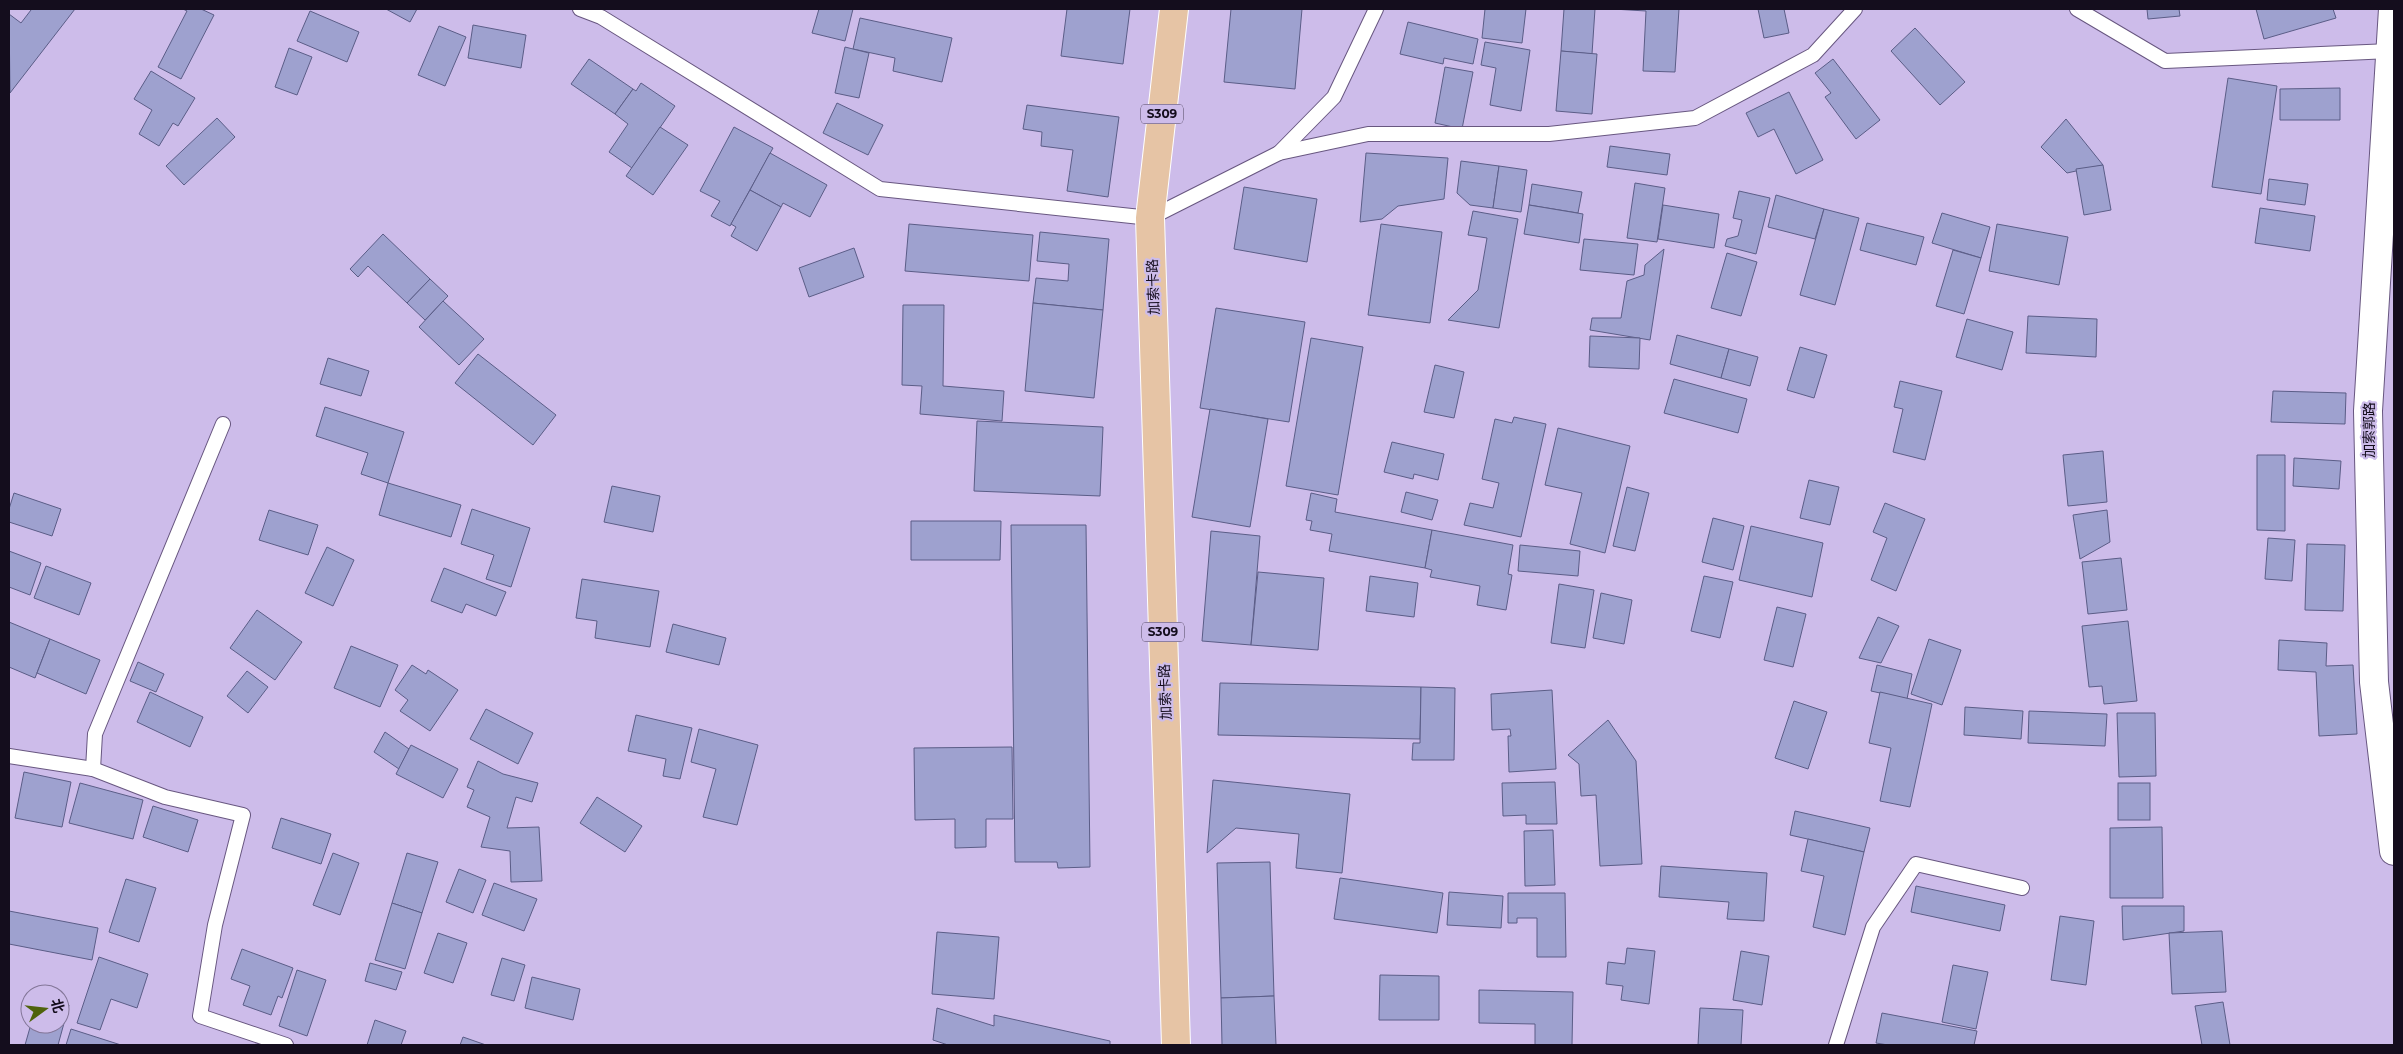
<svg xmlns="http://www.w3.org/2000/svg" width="2403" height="1054" viewBox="0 0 2403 1054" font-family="Montserrat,'Noto Sans SC',sans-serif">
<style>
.building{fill:#9ea1cf;stroke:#5b5d87}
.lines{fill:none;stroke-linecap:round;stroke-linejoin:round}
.lane-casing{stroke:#685780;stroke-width:16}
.street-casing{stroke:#685780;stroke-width:30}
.primary-casing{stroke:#fff;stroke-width:30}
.lane{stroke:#fff;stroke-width:14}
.street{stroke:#fff;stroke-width:28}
.primary{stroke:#e6c4a5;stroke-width:28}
.labels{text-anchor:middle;stroke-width:4.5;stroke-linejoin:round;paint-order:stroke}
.shield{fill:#cdbcea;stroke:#4c425a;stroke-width:1}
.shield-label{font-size:12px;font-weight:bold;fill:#140d1d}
.street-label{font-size:14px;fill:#140d1d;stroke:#cdbcea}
</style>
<rect width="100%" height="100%" fill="#cdbcea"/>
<g class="building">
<polygon points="29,9 75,9 10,93 9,14 21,23 31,10"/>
<polygon points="183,9 201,9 214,15 181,79 158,67 187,11"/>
<polygon points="386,9 417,9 410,22"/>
<polygon points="819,9 853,9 845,41 812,33"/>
<polygon points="1067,9 1130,9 1123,64 1061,56"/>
<polygon points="1231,9 1302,9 1295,89 1224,82"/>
<polygon points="1485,9 1526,9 1522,43 1482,38"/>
<polygon points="1564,9 1595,9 1592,54 1561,51"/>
<polygon points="1613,9 1679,9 1675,72 1643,71 1646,11"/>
<polygon points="1758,9 1784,9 1789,33 1764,38"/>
<polygon points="2147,9 2179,9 2180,16 2148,19"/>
<polygon points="2256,9 2333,9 2336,18 2264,39"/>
<polygon points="310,11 359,32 347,62 297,41"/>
<polygon points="860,18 952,38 942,82 893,71 895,58 853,49"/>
<polygon points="1408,22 1478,39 1473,64 1444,58 1443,64 1400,54"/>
<polygon points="473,25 526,35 521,68 468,58"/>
<polygon points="439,26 466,37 445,86 418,75"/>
<polygon points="1915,28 1965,82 1940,105 1891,51"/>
<polygon points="1485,42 1530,50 1521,111 1490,105 1496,68 1481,65"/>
<polygon points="845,47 869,53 859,98 835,93"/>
<polygon points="289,48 312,57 297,95 275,87"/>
<polygon points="1561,51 1597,54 1592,114 1556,111"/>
<polygon points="589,59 633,89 615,114 571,84"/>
<polygon points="1833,59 1880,120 1856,139 1825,97 1831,93 1815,73"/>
<polygon points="1445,67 1473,72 1462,129 1435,123"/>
<polygon points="151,71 195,98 178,126 173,123 159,146 139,134 152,110 134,99"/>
<polygon points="2228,78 2277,86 2261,194 2212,187"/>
<polygon points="641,83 675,106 632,168 609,152 628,124 615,114 633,89 636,91"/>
<polygon points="2340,88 2340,120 2280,120 2280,89"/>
<polygon points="1789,92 1823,160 1796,174 1774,129 1758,137 1746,113"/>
<polygon points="837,103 883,125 868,155 823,133"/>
<polygon points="1027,105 1119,117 1108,197 1067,191 1073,150 1041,146 1042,132 1023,129"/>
<polygon points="217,118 235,137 184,185 166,166"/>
<polygon points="2066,119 2103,165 2067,173 2041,147"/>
<polygon points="660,127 688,145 653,195 626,176"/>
<polygon points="734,127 773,148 730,226 711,216 720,201 700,191"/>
<polygon points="1610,146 1670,154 1667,175 1607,167"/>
<polygon points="770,153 827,185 810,217 783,203 781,207 750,190"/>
<polygon points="1366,153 1448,158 1444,199 1398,206 1382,219 1360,222"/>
<polygon points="1461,161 1499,166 1493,208 1470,205 1457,193"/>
<polygon points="2103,165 2111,210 2084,215 2076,169"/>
<polygon points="1499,166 1527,170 1521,212 1493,208"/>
<polygon points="2269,179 2308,184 2305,205 2267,200"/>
<polygon points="1635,183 1665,188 1657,242 1627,238"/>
<polygon points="1532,184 1582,192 1578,213 1529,205"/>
<polygon points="1244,187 1317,199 1307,262 1234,249"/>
<polygon points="750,190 781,207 757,251 731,236 736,227 731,224"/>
<polygon points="1739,191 1770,198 1756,254 1725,246 1727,239 1738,236 1742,220 1733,218"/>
<polygon points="1776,195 1824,209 1815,239 1768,227"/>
<polygon points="1529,205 1583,214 1579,243 1524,234"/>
<polygon points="1663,205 1719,214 1714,248 1658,239"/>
<polygon points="2260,208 2315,216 2310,251 2255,243"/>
<polygon points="1824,209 1859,218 1835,305 1800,295"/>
<polygon points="1473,211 1518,219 1499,328 1448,320 1478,290 1487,238 1468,235"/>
<polygon points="1942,213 1990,227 1981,258 1932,243"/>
<polygon points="1867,223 1924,237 1916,265 1860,250"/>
<polygon points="909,224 1033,235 1029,281 905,271"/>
<polygon points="1381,224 1442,232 1430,323 1368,315"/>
<polygon points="1997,224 2068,237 2059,285 1989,271"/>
<polygon points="1040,232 1109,239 1103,310 1033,303 1036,278 1068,281 1069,264 1037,261"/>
<polygon points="383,234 430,279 407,303 368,266 358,277 350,269"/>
<polygon points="1584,239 1638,244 1634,275 1580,270"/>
<polygon points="854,248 864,277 809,297 799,268"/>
<polygon points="1664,249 1650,340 1590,330 1592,318 1621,318 1627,281 1644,275 1645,265"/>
<polygon points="1953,250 1981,258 1964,314 1936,306"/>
<polygon points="1727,253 1757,262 1741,316 1711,308"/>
<polygon points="430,279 448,296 425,320 407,303"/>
<polygon points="443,301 484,339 459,365 419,327"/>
<polygon points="1033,303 1103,310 1094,398 1025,391"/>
<polygon points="903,305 944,305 943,386 1004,391 1002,421 920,414 922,386 902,385"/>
<polygon points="1216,308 1305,322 1289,422 1200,408"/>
<polygon points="2028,316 2097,319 2096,357 2026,353"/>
<polygon points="1967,319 2013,332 2002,370 1956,357"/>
<polygon points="1677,335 1729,349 1721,378 1670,364"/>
<polygon points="1590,336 1640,338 1639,369 1589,367"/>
<polygon points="1311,338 1363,347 1338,495 1286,486"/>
<polygon points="1800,347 1827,355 1814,398 1787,390"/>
<polygon points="1729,349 1758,357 1750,386 1721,378"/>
<polygon points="478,354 556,415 533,445 455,383"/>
<polygon points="328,358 369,371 361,396 320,384"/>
<polygon points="1435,365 1464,372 1454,418 1424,412"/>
<polygon points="1674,379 1747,399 1738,433 1664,413"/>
<polygon points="1900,381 1942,391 1925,460 1893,452 1903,409 1894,407"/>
<polygon points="2273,391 2346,393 2345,424 2271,422"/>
<polygon points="325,407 404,432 388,483 361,474 368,453 316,436"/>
<polygon points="1210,409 1268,419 1250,527 1192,517"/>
<polygon points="1514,417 1546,424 1521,537 1464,525 1470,503 1493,508 1499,483 1482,479 1495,419 1512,423"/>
<polygon points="977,421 1103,427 1100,496 974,491"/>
<polygon points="1558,428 1630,446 1605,553 1570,544 1582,493 1545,485"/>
<polygon points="1392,442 1444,454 1438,480 1414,474 1413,479 1384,472"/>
<polygon points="2103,451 2107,502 2068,506 2063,455"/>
<polygon points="2257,455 2285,455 2285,531 2257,530"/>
<polygon points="2294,458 2341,461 2339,489 2293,486"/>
<polygon points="1809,480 1839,487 1830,525 1800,518"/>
<polygon points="388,483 461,505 451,537 379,515"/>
<polygon points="612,486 660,496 653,532 604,522"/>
<polygon points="1627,487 1649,493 1635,551 1613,546"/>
<polygon points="1406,492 1438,500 1432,520 1401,512"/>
<polygon points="14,493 61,509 52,536 9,522 9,509"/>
<polygon points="1311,493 1337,499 1335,512 1432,530 1425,568 1329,551 1332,534 1310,530 1312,521 1306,520"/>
<polygon points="1885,503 1925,519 1896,591 1871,580 1887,538 1873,532"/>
<polygon points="472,509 530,528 511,587 486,579 494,555 461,544"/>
<polygon points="269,510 318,525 308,555 259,540"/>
<polygon points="2107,510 2110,542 2080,559 2073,515"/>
<polygon points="1713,518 1744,526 1733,570 1702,562"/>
<polygon points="911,521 1001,521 1000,560 911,560"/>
<polygon points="1011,525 1086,525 1090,867 1058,868 1057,862 1015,862"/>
<polygon points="1751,526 1823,543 1812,597 1739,580"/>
<polygon points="1432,530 1513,545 1508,574 1512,575 1506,610 1477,605 1480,586 1430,577 1432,570 1425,568"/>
<polygon points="1211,531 1260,536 1251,645 1202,641"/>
<polygon points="2268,538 2295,540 2292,581 2265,579"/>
<polygon points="2307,544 2345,545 2343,611 2305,610"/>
<polygon points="1520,545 1580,551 1578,576 1518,571"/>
<polygon points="327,547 354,560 333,606 305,593"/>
<polygon points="9,551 41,563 30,595 9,587"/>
<polygon points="2121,558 2127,610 2088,614 2082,562"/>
<polygon points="46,566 91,583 79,615 34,598"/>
<polygon points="444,568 506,592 496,616 466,604 462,613 431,601"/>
<polygon points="1258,572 1324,578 1318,650 1251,645"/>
<polygon points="1370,576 1418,583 1414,617 1366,611"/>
<polygon points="1704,576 1733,582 1720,638 1691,631"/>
<polygon points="582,579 659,591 650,647 595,638 597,621 576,618"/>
<polygon points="1559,584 1594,590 1585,648 1551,643"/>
<polygon points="1601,593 1632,600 1624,644 1593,638"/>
<polygon points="1777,607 1806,614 1793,667 1764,660"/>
<polygon points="257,610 302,642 275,680 230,648"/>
<polygon points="1878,617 1899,626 1881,663 1859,658"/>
<polygon points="2128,621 2137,701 2104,704 2102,686 2089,687 2082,626"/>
<polygon points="9,622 50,639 35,678 9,667"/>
<polygon points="673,624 726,638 719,665 666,652"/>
<polygon points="50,639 100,660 86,694 37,673"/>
<polygon points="1929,639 1961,650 1942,705 1911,694"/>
<polygon points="2279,640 2327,643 2326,666 2353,665 2357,734 2319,736 2316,672 2278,670"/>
<polygon points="351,646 398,665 380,707 334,688"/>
<polygon points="138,662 164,674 156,692 130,681"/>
<polygon points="412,665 426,674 428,670 458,690 430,731 400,711 408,700 395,690"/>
<polygon points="1877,665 1912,674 1907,699 1871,691"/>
<polygon points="247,671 268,687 248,713 227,696"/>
<polygon points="1220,683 1421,687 1420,739 1218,735"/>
<polygon points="1421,687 1455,688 1454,760 1412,760 1413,743 1420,743"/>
<polygon points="1552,690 1556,769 1509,772 1508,736 1511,736 1510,729 1492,730 1491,694"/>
<polygon points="150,692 203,717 190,747 137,722"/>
<polygon points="1880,692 1932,704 1910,807 1880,801 1891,748 1869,743"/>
<polygon points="1794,701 1827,712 1808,769 1775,758"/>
<polygon points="1965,707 2023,711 2021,739 1964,735"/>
<polygon points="486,709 533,733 518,764 470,739"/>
<polygon points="2029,711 2107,714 2105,746 2028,743"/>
<polygon points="2117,713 2155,713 2156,776 2119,777"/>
<polygon points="636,715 692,728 680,779 663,776 666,759 628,751"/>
<polygon points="1608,720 1636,761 1642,864 1600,866 1596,795 1581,796 1579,764 1568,755"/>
<polygon points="699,729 758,745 737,825 703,817 716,769 691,762"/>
<polygon points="385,732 409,749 399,769 374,752"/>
<polygon points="411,745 458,769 443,798 396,774"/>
<polygon points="1012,747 1013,819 986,819 986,847 955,848 955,819 915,820 914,748"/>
<polygon points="478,761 503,774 538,783 532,802 516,797 507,828 539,827 542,881 511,882 510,851 481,847 490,817 467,807 474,790 467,787"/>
<polygon points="24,772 71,782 62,827 15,818"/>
<polygon points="1213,780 1350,794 1342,873 1296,868 1299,834 1236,828 1207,853"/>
<polygon points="1555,782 1557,824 1526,824 1526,815 1503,816 1502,783"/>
<polygon points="80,783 143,800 133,839 69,823"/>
<rect x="2118" y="783" width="32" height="37"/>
<polygon points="597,797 642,826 625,852 580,823"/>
<polygon points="153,806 198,820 188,852 143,837"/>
<polygon points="1795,811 1870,828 1864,852 1790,835"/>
<polygon points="281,818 331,834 321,864 272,848"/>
<polygon points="2162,827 2163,898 2110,898 2110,828"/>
<polygon points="1553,830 1555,885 1525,886 1524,831"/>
<polygon points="1808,839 1864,852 1845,935 1813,927 1824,876 1801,871"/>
<polygon points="333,853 359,863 340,915 313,905"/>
<polygon points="407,853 438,862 422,913 392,903"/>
<polygon points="1270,862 1274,996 1221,998 1217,863"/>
<polygon points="1661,866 1767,873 1764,921 1727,919 1729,902 1659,897"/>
<polygon points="459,869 486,880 473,913 446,902"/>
<polygon points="1340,878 1443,893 1437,933 1334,919"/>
<polygon points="126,879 156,888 139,942 109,932"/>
<polygon points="494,883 537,899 524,931 482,915"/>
<polygon points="1916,886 2005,905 2000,931 1911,912"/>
<polygon points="1449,892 1503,896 1501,928 1447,925"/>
<polygon points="1508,893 1565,893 1566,957 1537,957 1537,918 1517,918 1517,923 1508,923"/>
<polygon points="392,903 422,913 405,969 375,960"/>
<polygon points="2122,906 2184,906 2184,931 2123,940"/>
<polygon points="9,911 98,928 92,960 9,944"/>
<polygon points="2060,916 2094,921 2086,985 2051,980"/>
<polygon points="2222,931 2226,992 2172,994 2169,933"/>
<polygon points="937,932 999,937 994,999 932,994"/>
<polygon points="438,933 467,943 453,983 424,973"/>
<polygon points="1627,948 1655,951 1649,1004 1621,1000 1623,986 1606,984 1608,962 1625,964"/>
<polygon points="242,949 293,968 282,998 278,996 271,1015 243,1005 250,986 231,979"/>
<polygon points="1741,951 1769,956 1762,1005 1733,1000"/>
<polygon points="99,957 148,974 137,1008 111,999 100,1030 77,1023"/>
<polygon points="502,958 525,965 514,1001 491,995"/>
<polygon points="370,963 402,972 396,990 365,981"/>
<polygon points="1953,965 1988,972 1976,1029 1942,1022"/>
<polygon points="297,970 326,980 307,1036 279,1026"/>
<polygon points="1380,975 1439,976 1439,1020 1379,1020"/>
<polygon points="532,977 580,989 573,1020 525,1008"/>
<polygon points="1479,990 1573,992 1572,1045 1535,1045 1535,1024 1479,1023"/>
<polygon points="1274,996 1276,1045 1222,1045 1221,998"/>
<polygon points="2223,1002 2230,1045 2202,1045 2195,1006"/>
<polygon points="60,1003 69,1005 58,1045 25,1045 31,1024 60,1024"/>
<polygon points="937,1008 994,1026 994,1015 1110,1041 1110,1045 948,1045 933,1040"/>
<polygon points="1700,1008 1743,1010 1741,1045 1698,1045"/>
<polygon points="1882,1013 1977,1031 1974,1045 1888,1045 1876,1043"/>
<polygon points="375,1020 406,1031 401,1045 367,1045"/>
<polygon points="71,1029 121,1045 66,1045"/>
<polygon points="463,1037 486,1045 460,1045"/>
</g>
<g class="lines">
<g class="lane-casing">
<g id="lane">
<polyline points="580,9 601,17 880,189 1150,218 1279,153 1368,134 1549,134 1695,118 1813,55 1855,9"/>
<polyline points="2077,9 2165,61 2390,51"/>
<polyline points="1279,153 1334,97 1376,9"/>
<polyline points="9,756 93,769 165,797 243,815 215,925 200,1016 286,1045"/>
<polyline points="93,769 95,734 223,424"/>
<polyline points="1836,1045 1873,927 1916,864 2022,888"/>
</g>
</g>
<g class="street-casing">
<polyline id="street" points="2393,9 2368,411 2374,682 2394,851"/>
</g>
<g class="primary-casing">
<polyline id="primary" points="1174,9 1150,218 1176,1045"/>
</g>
<use href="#lane" class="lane"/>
<use href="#street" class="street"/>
<use href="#primary" class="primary"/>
</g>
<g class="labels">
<g class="shield">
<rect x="1141" y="104.5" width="42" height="19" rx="4"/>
<rect x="1142" y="622.5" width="42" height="19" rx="4"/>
</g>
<g class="shield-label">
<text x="1162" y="118">S309</text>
<text x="1163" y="636">S309</text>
</g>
<g class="street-label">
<text transform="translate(1153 287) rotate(-92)" y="5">加索卡路</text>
<text transform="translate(2369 430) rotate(-90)" y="5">加索郭路</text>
<text transform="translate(1165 692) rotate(-92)" y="5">加索卡路</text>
</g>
</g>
<rect width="2403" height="1054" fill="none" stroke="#140d1d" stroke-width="20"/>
<g transform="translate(45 1009) rotate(75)"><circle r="24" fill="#cdbcea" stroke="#837698"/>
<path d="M0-4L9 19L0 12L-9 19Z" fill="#4f630c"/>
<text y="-8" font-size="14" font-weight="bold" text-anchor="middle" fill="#140d1d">北</text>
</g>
</svg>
